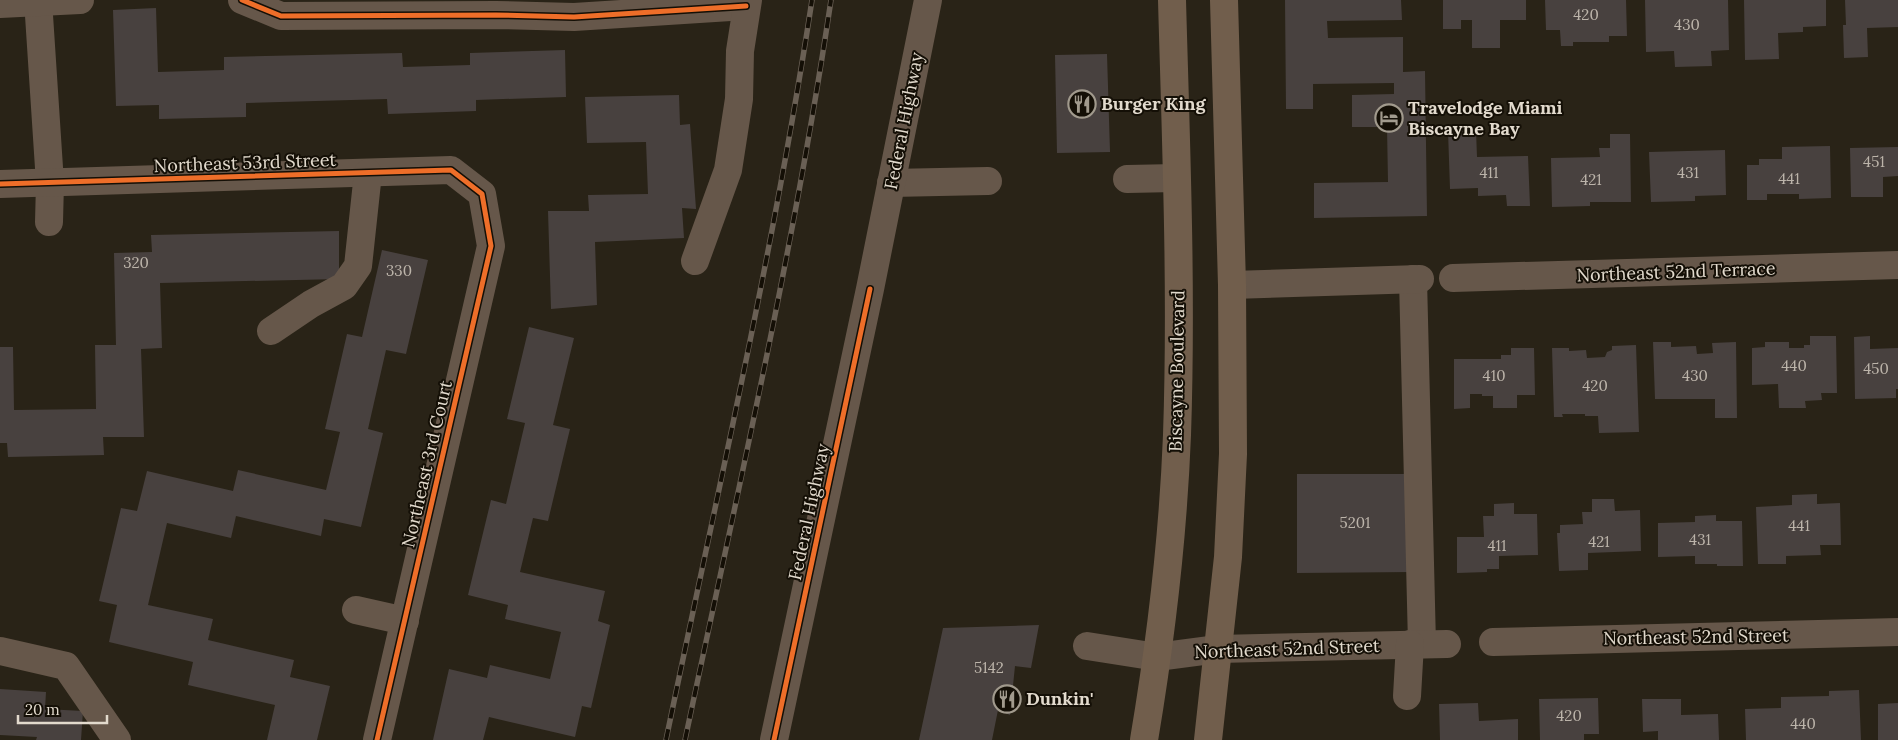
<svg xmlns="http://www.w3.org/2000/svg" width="1898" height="740" viewBox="0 0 1898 740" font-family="Lora,serif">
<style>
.building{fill:#48413f}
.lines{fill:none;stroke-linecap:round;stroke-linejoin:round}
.minor{stroke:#66574a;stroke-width:28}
.major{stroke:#715e4c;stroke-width:28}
.rail-casing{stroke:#6a6055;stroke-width:5.5}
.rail{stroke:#140f06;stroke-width:4;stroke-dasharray:11;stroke-linecap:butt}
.cycleway-casing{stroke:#140f06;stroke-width:8}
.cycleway{stroke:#ee6e29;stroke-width:5}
.labels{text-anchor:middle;stroke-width:4;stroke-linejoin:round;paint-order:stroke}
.number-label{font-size:15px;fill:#bcb4aa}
.poi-label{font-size:18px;font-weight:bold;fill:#e2dacd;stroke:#140f06;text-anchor:start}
.street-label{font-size:18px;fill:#e2dacd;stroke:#140f06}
</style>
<rect width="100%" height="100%" fill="#292317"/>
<g class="building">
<polygon points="1285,0 1401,0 1402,20 1327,21 1328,38 1403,37 1403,72 1425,71 1427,216 1314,218 1314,183 1388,182 1387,127 1352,127 1352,95 1394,94 1394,83 1313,84 1313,109 1286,109"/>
<polygon points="1443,0 1526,0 1526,20 1500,20 1500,48 1472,48 1472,20 1461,20 1461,29 1443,29"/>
<polygon points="1545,0 1626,0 1627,36 1609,36 1609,42 1573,42 1573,46 1561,46 1560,30 1546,30"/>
<polygon points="1645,0 1728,0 1729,50 1711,51 1712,66 1675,67 1674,51 1646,52"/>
<polygon points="1744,0 1826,0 1826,26 1803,27 1803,32 1778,33 1779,59 1745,60"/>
<polygon points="1845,0 1898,0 1898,27 1867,28 1868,57 1844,58 1843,25 1846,25"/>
<polygon points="156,8 158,72 224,70 224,57 402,53 403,67 470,65 470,53 565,50 566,97 476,100 476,111 388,114 387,99 246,103 246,117 159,119 159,105 116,106 113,10"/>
<polygon points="1107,54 1110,152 1057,153 1055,55"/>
<polygon points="679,95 680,125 690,124 696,209 682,208 684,238 595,242 597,305 551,309 548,211 589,211 588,195 648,194 646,142 587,143 585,97"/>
<polygon points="1476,130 1477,157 1528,156 1530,206 1507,206 1506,195 1478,196 1478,188 1450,189 1448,131"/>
<polygon points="1610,134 1630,134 1631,202 1590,202 1590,206 1552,207 1551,158 1600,157 1599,148 1610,148"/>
<polygon points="1830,146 1831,198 1799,199 1799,194 1767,194 1767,200 1747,200 1747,165 1759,165 1759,159 1782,159 1782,147"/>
<polygon points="1898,147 1898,176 1883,177 1883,197 1851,197 1850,148"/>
<polygon points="1725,150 1726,195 1695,196 1695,201 1651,202 1649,152"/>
<polygon points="339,231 339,279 160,283 162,348 141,349 144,437 103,437 104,455 8,457 7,443 0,443 0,347 13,347 14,410 96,409 95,345 116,345 114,253 152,252 151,235"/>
<polygon points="382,250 428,260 406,354 386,350 368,429 383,433 361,527 324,519 321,536 236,516 231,538 167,523 148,605 213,619 208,640 294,660 290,677 330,686 317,740 267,740 275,705 188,685 193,662 109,642 117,605 99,601 121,508 137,511 147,471 233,491 238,470 326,490 340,432 325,429 347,334 362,337"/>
<polygon points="529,327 574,338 553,425 570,429 548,521 533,518 520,572 605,591 598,621 610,625 591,708 582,706 575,737 489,717 483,740 433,740 449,669 487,678 490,665 550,679 561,632 505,619 508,605 468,595 491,500 506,504 525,423 507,419"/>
<polygon points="1810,336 1836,336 1837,393 1821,393 1822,400 1805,401 1806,408 1779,408 1778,384 1752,385 1752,348 1765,347 1765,342 1789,342 1789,348 1804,348 1804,345 1810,345"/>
<polygon points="1870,336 1870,349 1898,348 1898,389 1896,389 1896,398 1855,399 1854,337"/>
<polygon points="1653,342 1671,342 1671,347 1696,346 1697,354 1713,353 1712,343 1736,342 1737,418 1715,418 1715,399 1655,399"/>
<polygon points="1636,345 1639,432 1599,433 1598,416 1585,416 1585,414 1562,414 1563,417 1554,417 1552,348 1569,348 1569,351 1586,350 1587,358 1605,357 1607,352 1612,350 1612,346"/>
<polygon points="1511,348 1534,348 1535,395 1517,395 1517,408 1493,408 1493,396 1482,396 1482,394 1470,394 1470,408 1454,409 1454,359 1501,359 1501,355 1511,355"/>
<polygon points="1297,474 1413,474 1413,572 1297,573"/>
<polygon points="1817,494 1817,504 1840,503 1841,545 1820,545 1821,555 1786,556 1786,564 1758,564 1756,507 1792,505 1792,495"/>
<polygon points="1592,499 1614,499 1615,511 1640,510 1641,551 1588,553 1588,570 1559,571 1557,533 1560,533 1560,525 1583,524 1582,512 1592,512"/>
<polygon points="1514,503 1514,514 1537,514 1538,555 1499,556 1499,569 1487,569 1487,572 1457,573 1457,537 1484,537 1483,516 1494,516 1494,504"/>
<polygon points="1716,515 1716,521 1742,521 1743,566 1717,566 1717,564 1695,564 1695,556 1658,557 1658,523 1695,522 1695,516"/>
<polygon points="1039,625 1031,668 1015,666 1010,715 998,710 992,740 919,740 943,628"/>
<polygon points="0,689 46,692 45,709 83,711 81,740 36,740 37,737 0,735"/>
<polygon points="1859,690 1861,740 1746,740 1745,709 1781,708 1781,697 1829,696 1829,691"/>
<polygon points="1598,698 1599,734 1584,734 1584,740 1540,740 1539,699"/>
<polygon points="1642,699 1681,699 1681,715 1718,714 1719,740 1658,740 1658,731 1643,732"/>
<polygon points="1478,703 1479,721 1518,719 1518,740 1440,740 1439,704"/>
<polygon points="1898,703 1898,740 1878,740 1878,704"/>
</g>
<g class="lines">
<g class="minor">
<polyline points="38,0 50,183 49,222"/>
<polyline points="242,0 281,16 496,15 574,17 746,6"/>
<polyline points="0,4 80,0"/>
<polyline points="1127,179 1176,178"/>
<polyline points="891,183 988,181"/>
<polyline points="0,184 451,170 482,194 491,246 377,740"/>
<polyline points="695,261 728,170 739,99 740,51 748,0"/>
<polyline points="1453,278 1898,265"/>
<polyline points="1413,279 1422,644"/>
<polyline points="1232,285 1420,279"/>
<polyline points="271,331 311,304 344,286 358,266 368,173"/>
<polyline points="356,610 405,621"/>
<polyline points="1493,642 1898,632"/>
<polyline points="1087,646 1157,657 1218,649 1447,644"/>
<polyline points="0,651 66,666 117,740"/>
<polyline points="1407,696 1410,644"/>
<polyline points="774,740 870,289 928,0"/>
</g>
<g class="major">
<path d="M 1144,740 C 1161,639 1173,537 1177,435 C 1182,290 1176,145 1172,0"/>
<polyline points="1208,740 1228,557 1233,454 1232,285 1224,0"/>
</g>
<g class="rail-casing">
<g id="rail">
<path d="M 666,740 C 717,494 774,249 812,0"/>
<path d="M 685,740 C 737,494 794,249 831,0"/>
</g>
</g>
<use href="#rail" class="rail"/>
<g class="cycleway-casing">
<g id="cycleway">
<polyline points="242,0 281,16 496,15 574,17 746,6"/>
<polyline points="0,184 451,170 482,194 491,246 377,740"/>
<polyline points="774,740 870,289"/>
</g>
</g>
<use href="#cycleway" class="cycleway"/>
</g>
<defs>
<g id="restaurant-ring" transform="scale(1.4375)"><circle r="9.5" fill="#140f06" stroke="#a19a8d" stroke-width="1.5"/><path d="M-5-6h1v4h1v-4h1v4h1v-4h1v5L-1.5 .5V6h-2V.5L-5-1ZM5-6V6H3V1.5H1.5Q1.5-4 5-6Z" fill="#a19a8d"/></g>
<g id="hotel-ring" transform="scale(1.4375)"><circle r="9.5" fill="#140f06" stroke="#a19a8d" stroke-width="1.5"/><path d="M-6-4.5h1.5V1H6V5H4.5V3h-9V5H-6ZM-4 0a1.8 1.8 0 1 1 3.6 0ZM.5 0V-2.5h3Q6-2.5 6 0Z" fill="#a19a8d"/></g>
</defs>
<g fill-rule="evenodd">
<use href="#restaurant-ring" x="1082" y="104"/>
<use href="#hotel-ring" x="1389" y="118"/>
<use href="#restaurant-ring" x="1007" y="699"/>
</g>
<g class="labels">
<g class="number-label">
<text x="1586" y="20">420</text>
<text x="1687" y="30">430</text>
<text x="1874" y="167">451</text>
<text x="1489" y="178">411</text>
<text x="1688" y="178">431</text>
<text x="1789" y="184">441</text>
<text x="1591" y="185">421</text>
<text x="136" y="268">320</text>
<text x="399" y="276">330</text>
<text x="1794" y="371">440</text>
<text x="1876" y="374">450</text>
<text x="1494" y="381">410</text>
<text x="1695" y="381">430</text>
<text x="1595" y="391">420</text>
<text x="1355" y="528">5201</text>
<text x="1799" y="531">441</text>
<text x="1700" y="545">431</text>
<text x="1599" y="547">421</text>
<text x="1497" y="551">411</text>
<text x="989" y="673">5142</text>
<text x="1569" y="721">420</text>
<text x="1803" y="729">440</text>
</g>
<g class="poi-label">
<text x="1101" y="110">Burger King</text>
<text x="1408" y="114">Travelodge Miami<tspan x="1408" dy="21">Biscayne Bay</tspan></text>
<text x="1026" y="705">Dunkin'</text>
</g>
<g class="street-label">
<text transform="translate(904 121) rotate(-79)" y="6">Federal Highway</text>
<text transform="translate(245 163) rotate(-2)" y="6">Northeast 53rd Street</text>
<text transform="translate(1676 272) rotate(-2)" y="6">Northeast 52nd Terrace</text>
<text transform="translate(1177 371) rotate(-89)" y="6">Biscayne Boulevard</text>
<text transform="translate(427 464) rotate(-77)" y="6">Northeast 3rd Court</text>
<text transform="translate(809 512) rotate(-78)" y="6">Federal Highway</text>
<text transform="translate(1696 637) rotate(-1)" y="6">Northeast 52nd Street</text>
<text transform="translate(1287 649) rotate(-2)" y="6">Northeast 52nd Street</text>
</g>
</g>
<path d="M18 715v8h89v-8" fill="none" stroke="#e2dacd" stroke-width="2.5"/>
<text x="25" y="715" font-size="15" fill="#e2dacd" stroke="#140f06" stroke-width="4" paint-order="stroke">20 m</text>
</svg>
